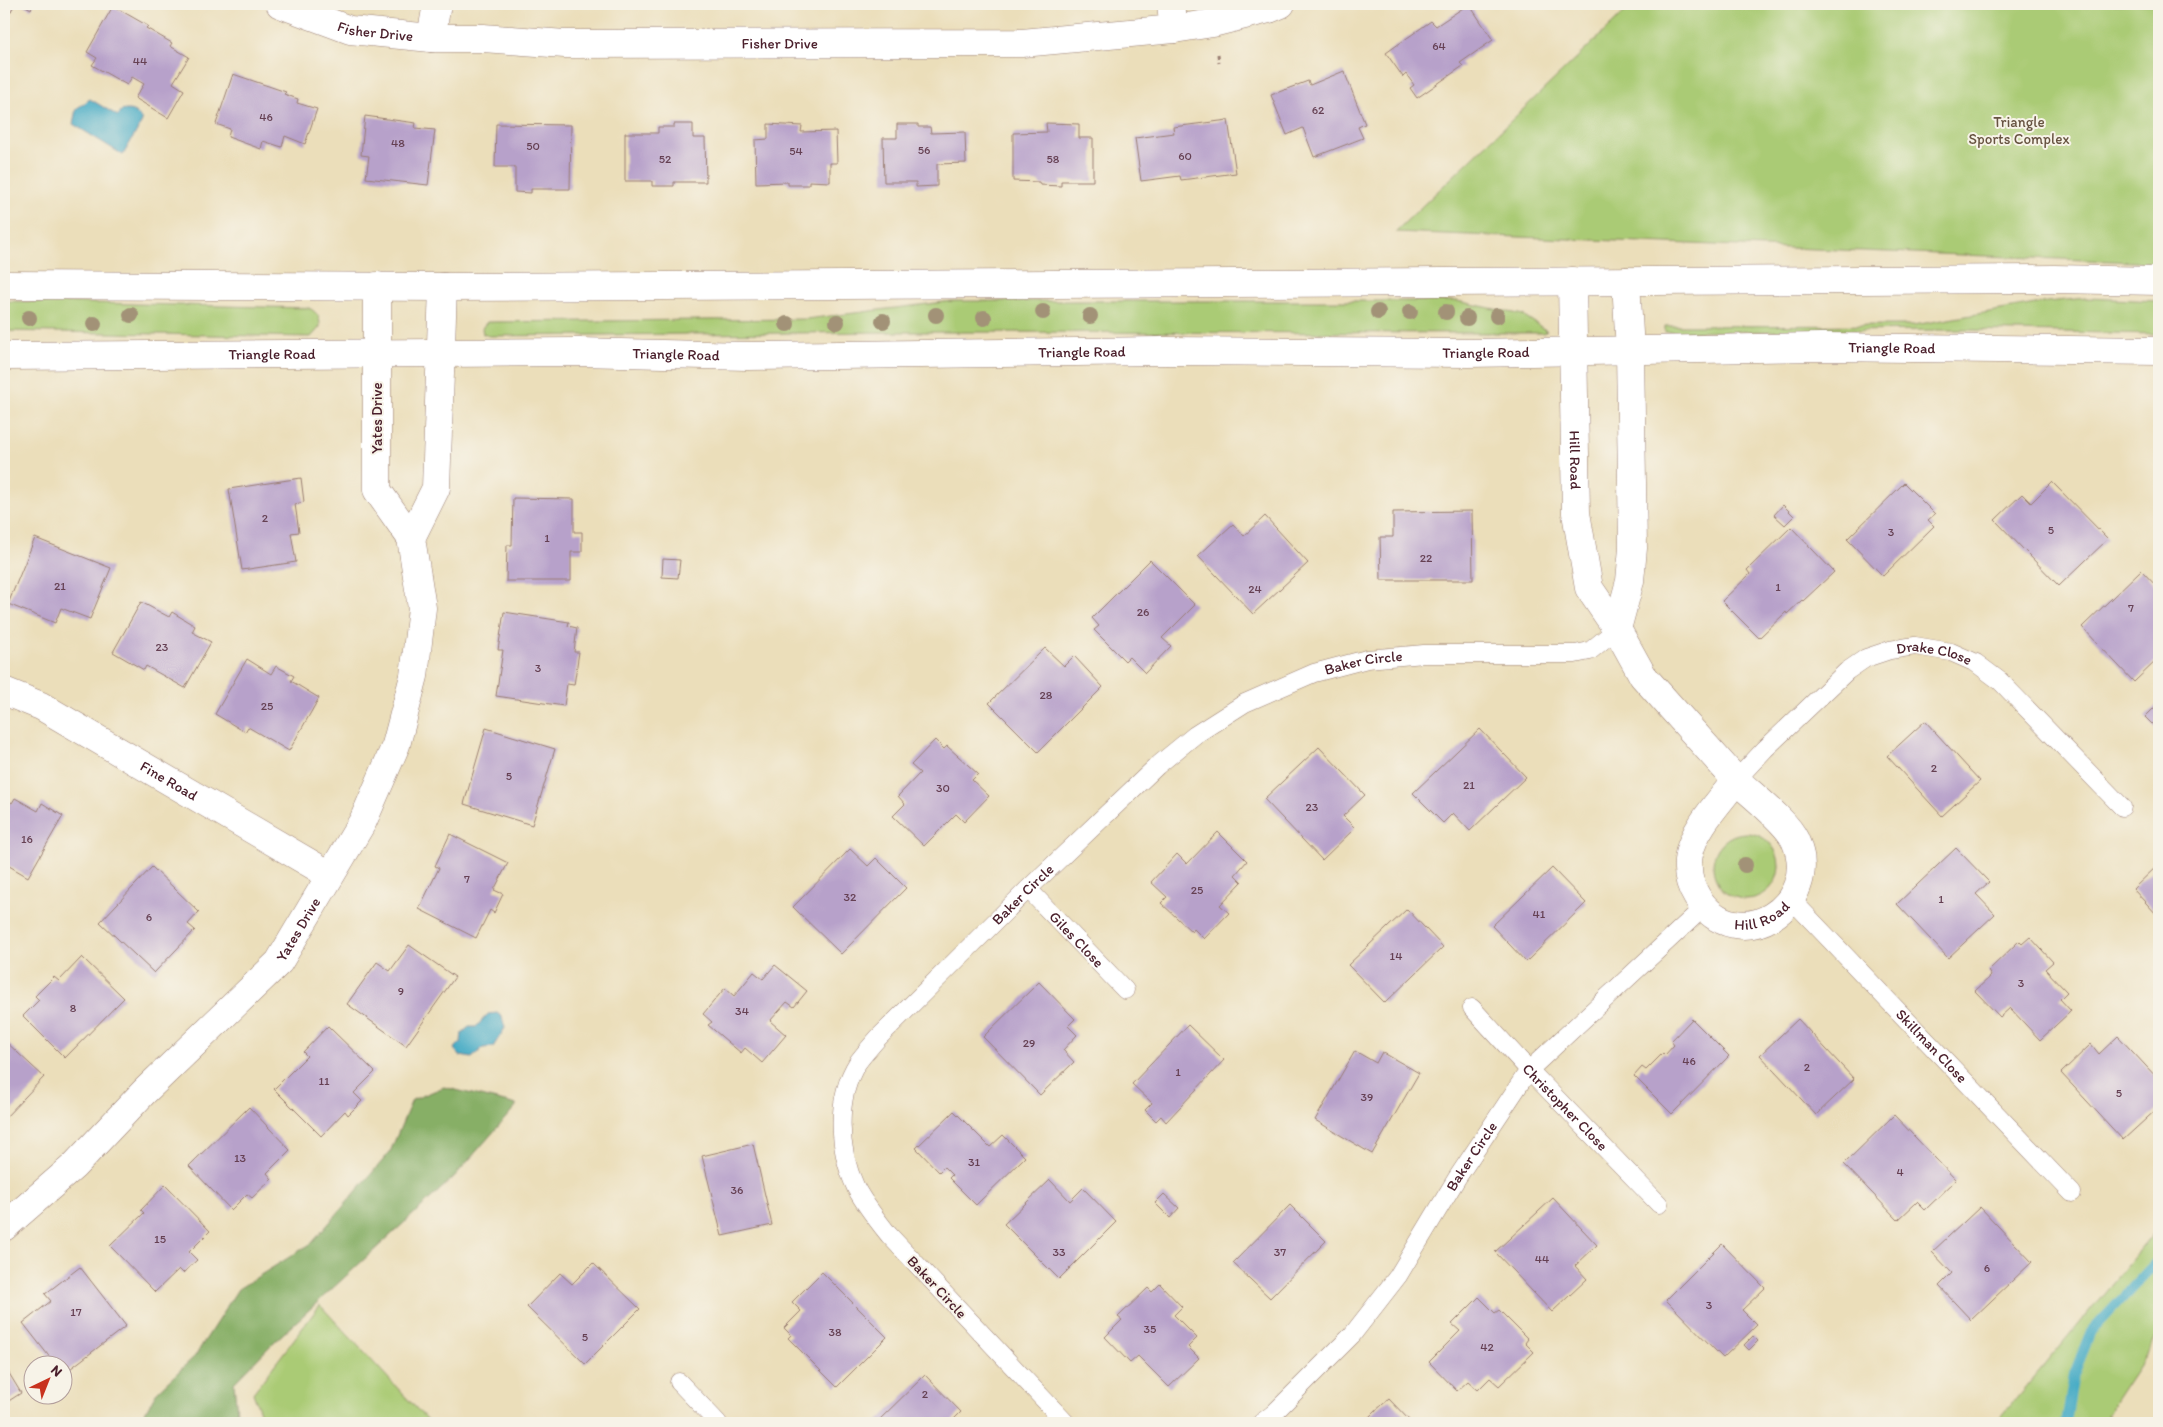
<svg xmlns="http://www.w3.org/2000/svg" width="2163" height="1427" viewBox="0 0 2163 1427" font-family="Itim,sans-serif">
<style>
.green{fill:#aacb74;stroke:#7a7550}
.forest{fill:#87af66;stroke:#686748}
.water{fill:#45aac5;stroke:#486478}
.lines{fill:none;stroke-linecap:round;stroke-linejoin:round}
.stream{stroke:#45aac5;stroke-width:10}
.building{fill:#b7a1ca}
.service-casing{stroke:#9a7e72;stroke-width:19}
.minor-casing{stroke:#9a7e72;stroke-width:29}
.tertiary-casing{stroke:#9a7e72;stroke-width:29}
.path{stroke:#9a7e72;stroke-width:3;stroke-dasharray:4 4;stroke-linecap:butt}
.service{stroke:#fff;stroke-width:18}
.minor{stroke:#fff;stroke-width:28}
.tertiary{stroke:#fff;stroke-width:28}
.tree{fill:#a29277}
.labels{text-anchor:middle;stroke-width:4;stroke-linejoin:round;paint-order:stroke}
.number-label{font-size:12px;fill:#654053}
.street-label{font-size:15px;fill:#4a1f2b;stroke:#f7f3e8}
.park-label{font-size:15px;fill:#675341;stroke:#f7f3e8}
</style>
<rect width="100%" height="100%" fill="#f7f3e8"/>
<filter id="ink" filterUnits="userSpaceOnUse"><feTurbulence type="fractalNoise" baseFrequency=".02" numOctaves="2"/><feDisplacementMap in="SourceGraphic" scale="10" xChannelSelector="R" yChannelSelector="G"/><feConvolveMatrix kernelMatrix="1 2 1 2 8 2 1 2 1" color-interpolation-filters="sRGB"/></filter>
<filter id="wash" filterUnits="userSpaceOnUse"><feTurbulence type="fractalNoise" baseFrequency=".0096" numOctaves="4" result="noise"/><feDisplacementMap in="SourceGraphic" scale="20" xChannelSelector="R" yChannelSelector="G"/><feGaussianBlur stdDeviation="1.12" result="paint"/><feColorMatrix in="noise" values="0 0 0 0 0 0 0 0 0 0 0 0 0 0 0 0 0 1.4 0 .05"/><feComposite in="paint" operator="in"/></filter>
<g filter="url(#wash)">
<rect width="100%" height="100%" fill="#ebdeba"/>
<g class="green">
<polygon points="1633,4 2159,4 2159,263 1395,232"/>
<polygon points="2086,298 2159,301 2159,334 1966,330 1665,332 1665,326 1914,325 2047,302"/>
<path d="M 4,301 L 309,308 C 318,313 320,317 320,327 L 311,337 L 4,331 Z"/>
<polygon points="952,301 1457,301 1523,315 1547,331 1544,333 895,332 489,336 483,334 482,328 487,322 806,319"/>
<circle cx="1746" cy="866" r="33"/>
<polygon points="2159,1227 2159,1335 2106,1415 2112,1423 1996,1423"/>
<polygon points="320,1305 430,1423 264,1423 253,1393"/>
</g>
<polygon class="forest" points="444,1087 517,1105 454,1177 273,1343 234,1383 238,1423 139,1423 156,1393 195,1356 238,1289 312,1243 390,1152 412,1100"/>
<g class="water">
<path d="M 90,99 L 118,116 L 121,111 C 131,108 139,112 142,122 L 123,155 L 73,124 L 76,109 Z"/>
<polygon points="497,1013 502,1017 505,1028 493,1047 483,1048 472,1058 460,1056 454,1049 461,1042 462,1033 469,1027 476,1027 488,1014"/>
</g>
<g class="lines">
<polyline class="stream" points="2066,1423 2074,1374 2091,1332 2159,1259"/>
</g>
<g id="blocks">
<g class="building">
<polygon points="4,4 15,4 4,23"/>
<polygon points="22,4 34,4 31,9"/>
<polygon points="1469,4 1493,40 1460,63 1463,66 1417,98 1410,88 1414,85 1406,74 1403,77 1386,53 1431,21 1436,26"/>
<polygon points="113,6 148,26 146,28 172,43 170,46 189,57 173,83 184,90 168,118 135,98 144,84 132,77 127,85 92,65 97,58 87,52"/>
<polygon points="1344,71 1365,124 1358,127 1363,138 1314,157 1303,128 1287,135 1271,95 1308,81 1310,85"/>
<polygon points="233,74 286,92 284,94 298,99 297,103 317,109 305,144 285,136 282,147 263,141 261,149 228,137 230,129 216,124"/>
<polygon points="365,116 416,123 415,128 435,130 428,185 366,178 369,156 361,155"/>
<polygon points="1228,120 1236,173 1181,180 1180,176 1141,181 1135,138 1174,133 1173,127"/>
<polygon points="1046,123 1079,124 1079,138 1093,138 1093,181 1061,181 1061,186 1040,185 1039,182 1013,181 1013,133 1047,132"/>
<polygon points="496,124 571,125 570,189 531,189 531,193 515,192 515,167 495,167"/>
<polygon points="674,124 693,124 693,138 705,138 706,182 674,182 674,186 652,186 652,181 625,181 625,133 658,133 658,127 674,127"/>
<polygon points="768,124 802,126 801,132 836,131 837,163 830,163 830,182 809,181 809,185 788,185 788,182 756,183 755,140 768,139"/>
<polygon points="897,124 918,124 918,127 930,127 931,133 965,132 966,163 937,164 937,186 916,187 916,182 884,182 883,138 897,138"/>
<polygon points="301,478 304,502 295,504 299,532 291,533 296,562 242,570 229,489"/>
<polygon points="2052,482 2108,539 2059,586 1995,520 2022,494 2031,503"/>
<polygon points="1904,483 1935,514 1928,520 1934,526 1883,576 1847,539"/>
<polygon points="513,498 574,499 574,532 582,532 582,552 571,552 571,581 506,581 507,545 512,545"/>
<polygon points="1783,505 1794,516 1785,525 1774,515"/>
<polygon points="1472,511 1473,580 1381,580 1380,537 1393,537 1393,512"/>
<polygon points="1265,516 1308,563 1253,614 1198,556 1233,524 1244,536"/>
<polygon points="1791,527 1834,572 1803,601 1802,600 1787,614 1786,612 1759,638 1722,601 1750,574 1747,570"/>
<polygon points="35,538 111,568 90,619 61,608 55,623 8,604"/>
<polygon points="663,559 680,560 678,578 662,577"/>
<polygon points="1150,560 1195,605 1162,638 1171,646 1145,673 1129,657 1125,661 1094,630 1099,626 1092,618"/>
<polygon points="2141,570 2159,589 2159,658 2134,682 2082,627"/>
<polygon points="141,602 169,617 172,612 195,626 192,632 211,642 185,688 146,666 144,670 113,652"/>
<polygon points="504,612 569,622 568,626 577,628 574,652 579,652 574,685 567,684 564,706 496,696 503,650 498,650"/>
<polygon points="1045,648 1064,666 1074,656 1103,687 1038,752 989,703"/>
<polygon points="247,659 271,674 276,666 294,676 291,681 319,698 289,751 248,727 245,732 215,714"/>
<polygon points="2159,703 2159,731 2145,717"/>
<polygon points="1925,721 1980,781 1942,816 1887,756"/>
<polygon points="486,728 555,749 532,825 464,804"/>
<polygon points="1480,729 1526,777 1470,831 1453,813 1443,823 1413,793"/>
<polygon points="935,740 944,749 947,746 978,774 972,780 989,796 964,822 956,814 924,846 893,816 905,804 898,796 920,773 911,765"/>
<polygon points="1319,747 1365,795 1343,816 1355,828 1322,860 1264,799"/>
<polygon points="4,798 12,803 15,798 38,811 42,803 63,816 28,877 4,863"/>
<polygon points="1218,832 1247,861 1235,875 1242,882 1220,905 1229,913 1204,939 1194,929 1192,932 1161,903 1167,897 1151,882 1177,854 1187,864"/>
<polygon points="450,834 508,863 494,890 503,894 494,913 490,910 476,938 419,909 439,868 435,866"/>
<polygon points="1956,848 1989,882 1976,894 1995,914 1948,958 1897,904"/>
<polygon points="850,849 868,866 876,858 906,888 841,954 793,907"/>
<polygon points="2159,864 2159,917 2133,889"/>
<polygon points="152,867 199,912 188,924 195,930 154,973 100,922"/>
<polygon points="1552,868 1586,903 1526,962 1492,926"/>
<polygon points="1407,909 1443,947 1385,1003 1348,965"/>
<polygon points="2030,937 2053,962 2045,969 2067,992 2060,999 2071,1011 2040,1040 2010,1008 2000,1017 1975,991 1991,976 1988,971 2019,941 2022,944"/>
<polygon points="409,945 455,977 406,1046 347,1004 377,962 390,971"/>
<polygon points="82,957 124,998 65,1058 23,1016 39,1000 35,996 54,977 59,981"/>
<polygon points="775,965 807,991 794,1007 787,1002 770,1021 786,1035 762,1063 745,1048 741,1053 708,1025 712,1022 703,1014 725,988 734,996 754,972 763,979"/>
<polygon points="1039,982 1075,1019 1068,1026 1077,1035 1063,1050 1074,1062 1040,1095 983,1037"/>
<polygon points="1692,1019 1729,1056 1672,1114 1634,1076 1642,1067 1646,1070 1663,1053 1665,1055 1674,1045 1671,1041"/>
<polygon points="1798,1019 1854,1079 1816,1115 1760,1055"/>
<polygon points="1188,1025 1224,1060 1166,1122 1161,1116 1156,1121 1145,1110 1152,1103 1132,1084"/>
<polygon points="328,1026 375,1072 354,1093 362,1101 348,1115 345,1111 321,1136 274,1089 307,1056 303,1052"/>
<polygon points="2118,1036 2159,1080 2159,1107 2123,1140 2061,1073 2091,1044 2099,1054"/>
<polygon points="4,1040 44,1077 4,1119"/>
<polygon points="1355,1051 1376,1063 1382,1052 1419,1073 1372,1154 1315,1120"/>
<polygon points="249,1107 290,1150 267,1173 272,1179 252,1198 247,1194 231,1210 189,1166"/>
<polygon points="954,1111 990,1147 1003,1135 1025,1157 976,1205 949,1178 952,1175 944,1167 939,1172 916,1148"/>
<polygon points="1894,1115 1956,1180 1925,1210 1917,1202 1898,1220 1844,1164"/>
<polygon points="753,1144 772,1225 722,1236 702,1156"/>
<polygon points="1050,1180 1070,1201 1083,1188 1116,1222 1059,1279 1004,1224"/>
<polygon points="165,1185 210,1231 189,1252 197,1260 183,1273 179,1269 155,1292 110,1246 144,1213 141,1210"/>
<polygon points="1164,1194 1179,1208 1170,1218 1155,1203"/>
<polygon points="1553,1198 1597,1245 1575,1266 1587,1279 1552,1312 1495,1252"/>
<polygon points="1290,1205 1326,1241 1270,1298 1233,1263"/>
<polygon points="1980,1207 2032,1262 1971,1320 1939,1286 1952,1273 1932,1252"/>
<polygon points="1722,1244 1765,1288 1742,1310 1757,1325 1723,1358 1666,1300"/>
<polygon points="593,1263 640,1309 585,1364 527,1307 560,1273 572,1284"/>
<polygon points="80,1267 126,1326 62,1375 62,1364 55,1364 23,1323 51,1301 45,1294"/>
<polygon points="822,1272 887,1337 837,1387 788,1338 791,1335 784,1328 801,1311 792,1302"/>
<polygon points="1160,1284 1182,1307 1174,1315 1197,1338 1188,1347 1199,1358 1169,1387 1138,1356 1130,1363 1105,1337 1122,1320 1118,1317 1148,1288 1152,1292"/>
<polygon points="1479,1297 1495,1313 1499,1310 1528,1339 1525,1343 1534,1352 1499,1386 1490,1378 1478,1390 1468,1381 1457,1391 1429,1362 1460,1331 1452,1324"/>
<polygon points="1753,1336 1758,1341 1749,1350 1744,1345"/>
<polygon points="4,1365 21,1393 4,1404"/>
<polygon points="925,1375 961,1412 950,1423 876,1423"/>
<polygon points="1389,1399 1412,1423 1363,1423 1375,1411"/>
</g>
</g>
</g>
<g filter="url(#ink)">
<use href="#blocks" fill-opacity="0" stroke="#9a7e72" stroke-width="1"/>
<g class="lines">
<g class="service-casing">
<g id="service">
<path id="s1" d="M 1736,780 L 1765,749 L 1847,671 L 1866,658 L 1890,650 L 1915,646 L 1951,652 L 1976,663 L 2000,681 L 2122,807"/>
<path id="s2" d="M 1028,889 L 1125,990"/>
<path id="s3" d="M 1792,900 L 2072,1193"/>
<path id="s4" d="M 1472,1008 L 1529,1070 L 1659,1204"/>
<polyline points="679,1382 718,1423"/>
<path id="s5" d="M 1066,1423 L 889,1235 C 877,1220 865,1205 856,1188 C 838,1150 835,1098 858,1062 C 864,1054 871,1046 878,1038 L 1028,889 L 1157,766 L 1195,735 L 1245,703 L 1314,673 L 1367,659 L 1424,654 L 1575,654 L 1590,651 L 1617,629"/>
<path id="s6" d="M 1261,1423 L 1273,1414 L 1352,1335 L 1398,1276 L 1457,1178 L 1529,1070 L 1704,907"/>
</g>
</g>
<g class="minor-casing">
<g id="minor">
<path id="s7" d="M 280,4 L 350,30 L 431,38 L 483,38 L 565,44 L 1022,43 L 1174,29 L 1213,23 L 1269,9 L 1281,4"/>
<polyline points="1171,4 1174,29"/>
<polyline points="431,38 437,4"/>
<path id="s8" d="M 1572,281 L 1576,513 L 1589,588 L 1617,629 L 1643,676 L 1736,780 C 1720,802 1695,826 1689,854 C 1686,869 1689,884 1697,897 C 1737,960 1824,905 1795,840 C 1787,822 1752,795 1736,780"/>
<polyline points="411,538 436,488 443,287"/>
<polyline points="1617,629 1630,581 1633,548 1630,351 1626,281"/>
<path id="s9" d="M 4,691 L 41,706 L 330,875"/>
<path id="s10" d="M 4,1227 L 74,1166 L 144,1092 L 279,962 L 363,821 L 396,745 L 414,676 L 422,608 L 411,538 L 377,490 L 377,286"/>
</g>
</g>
<g class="tertiary-casing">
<g id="tertiary">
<polyline points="4,285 443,287 2054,279 2159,281"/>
<path id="s11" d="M 4,356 L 579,352 L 747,356 L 1164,351 L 1469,353 L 1822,347 L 2159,351"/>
</g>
</g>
<polyline class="path" points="1218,54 1219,63"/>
<use href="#service" class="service"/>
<use href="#minor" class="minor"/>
<use href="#tertiary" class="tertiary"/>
</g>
<g class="tree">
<circle cx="1043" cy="312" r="8"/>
<circle cx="1378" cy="312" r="8"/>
<circle cx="1410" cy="312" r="8"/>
<circle cx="1446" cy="312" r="8"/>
<circle cx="131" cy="315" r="8"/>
<circle cx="936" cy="315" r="8"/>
<circle cx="1090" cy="316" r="8"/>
<circle cx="1497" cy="316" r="8"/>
<circle cx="29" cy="318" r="8"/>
<circle cx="984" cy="318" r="8"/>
<circle cx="1467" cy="318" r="8"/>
<circle cx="883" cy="321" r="8"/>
<circle cx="837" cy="322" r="8"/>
<circle cx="94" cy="324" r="8"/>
<circle cx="787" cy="324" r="8"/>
<circle cx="1745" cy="865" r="8"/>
</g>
</g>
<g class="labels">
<g class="number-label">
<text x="1439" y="50">64</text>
<text x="140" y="65">44</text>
<text x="1318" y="114">62</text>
<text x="266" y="121">46</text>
<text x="398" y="147">48</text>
<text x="533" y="150">50</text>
<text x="924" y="154">56</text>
<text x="796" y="155">54</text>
<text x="1185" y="160">60</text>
<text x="665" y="163">52</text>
<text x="1053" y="163">58</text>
<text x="265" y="522">2</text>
<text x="2051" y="534">5</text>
<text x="1891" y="536">3</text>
<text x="547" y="542">1</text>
<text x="1426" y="562">22</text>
<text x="60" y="590">21</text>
<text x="1778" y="591">1</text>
<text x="1255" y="593">24</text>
<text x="2131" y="612">7</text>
<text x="1143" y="616">26</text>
<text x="162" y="651">23</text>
<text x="538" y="672">3</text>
<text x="1046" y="699">28</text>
<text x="267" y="710">25</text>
<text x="1934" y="772">2</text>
<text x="509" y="780">5</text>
<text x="1469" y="789">21</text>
<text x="943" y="792">30</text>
<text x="1312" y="811">23</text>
<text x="27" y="843">16</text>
<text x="467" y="883">7</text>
<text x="1197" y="894">25</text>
<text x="850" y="901">32</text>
<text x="1941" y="903">1</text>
<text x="1539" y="918">41</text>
<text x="149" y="921">6</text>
<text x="1396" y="960">14</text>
<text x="2021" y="987">3</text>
<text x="401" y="995">9</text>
<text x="73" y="1012">8</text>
<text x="742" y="1015">34</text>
<text x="1029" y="1047">29</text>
<text x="1689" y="1065">46</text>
<text x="1807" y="1071">2</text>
<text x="1178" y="1076">1</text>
<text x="324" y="1085">11</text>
<text x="2119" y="1097">5</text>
<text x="1367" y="1101">39</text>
<text x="240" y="1162">13</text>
<text x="974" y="1166">31</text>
<text x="1900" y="1176">4</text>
<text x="737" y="1194">36</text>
<text x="160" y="1243">15</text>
<text x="1059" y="1256">33</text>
<text x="1280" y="1256">37</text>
<text x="1542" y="1263">44</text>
<text x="1987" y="1272">6</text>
<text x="1709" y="1309">3</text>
<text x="76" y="1316">17</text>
<text x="1150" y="1333">35</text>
<text x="835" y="1336">38</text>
<text x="585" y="1341">5</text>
<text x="1487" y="1351">42</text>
<text x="925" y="1398">2</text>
</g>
<g class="street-label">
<text dy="5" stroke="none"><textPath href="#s7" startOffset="100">Fisher Drive</textPath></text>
<text dy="5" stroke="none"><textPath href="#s7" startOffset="505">Fisher Drive</textPath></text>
<text dy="5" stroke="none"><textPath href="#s11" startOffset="1888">Triangle Road</textPath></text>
<text dy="5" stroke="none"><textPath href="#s11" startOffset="1078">Triangle Road</textPath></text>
<text dy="5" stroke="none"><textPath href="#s11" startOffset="1482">Triangle Road</textPath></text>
<text dy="5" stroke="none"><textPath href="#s11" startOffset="672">Triangle Road</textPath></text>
<text dy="5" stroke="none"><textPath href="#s11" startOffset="268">Triangle Road</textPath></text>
<text transform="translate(377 418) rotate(-90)" y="5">Yates Drive</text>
<text dy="5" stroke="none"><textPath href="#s8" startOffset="179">Hill Road</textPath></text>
<text dy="5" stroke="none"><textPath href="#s1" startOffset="249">Drake Close</textPath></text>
<text dy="5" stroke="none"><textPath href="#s5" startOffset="1102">Baker Circle</textPath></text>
<text dy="5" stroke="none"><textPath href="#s9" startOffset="188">Fine Road</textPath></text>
<text dy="5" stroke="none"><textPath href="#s5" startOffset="682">Baker Circle</textPath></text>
<text dy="5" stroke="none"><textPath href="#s8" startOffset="761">Hill Road</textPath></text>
<text dy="5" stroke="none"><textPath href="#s10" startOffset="420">Yates Drive</textPath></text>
<text dy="5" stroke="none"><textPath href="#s2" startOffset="70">Giles Close</textPath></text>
<text dy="5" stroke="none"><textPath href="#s3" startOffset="202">Skillman Close</textPath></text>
<text dy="5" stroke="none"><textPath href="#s4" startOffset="136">Christopher Close</textPath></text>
<text dy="5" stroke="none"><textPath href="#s6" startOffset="342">Baker Circle</textPath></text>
<text transform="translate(937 1287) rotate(47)" y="5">Baker Circle</text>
</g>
<g class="park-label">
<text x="2019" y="127">Triangle<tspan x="2019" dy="17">Sports Complex</tspan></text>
</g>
</g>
<rect width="2163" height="1427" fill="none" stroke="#f7f3e8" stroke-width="20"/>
<g transform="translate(48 1380) rotate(43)"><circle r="24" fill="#f7f3e8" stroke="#b29e9c"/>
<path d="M0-4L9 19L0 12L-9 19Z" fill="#c8321e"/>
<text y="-8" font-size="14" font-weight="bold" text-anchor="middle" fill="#4a1f2b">N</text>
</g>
</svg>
